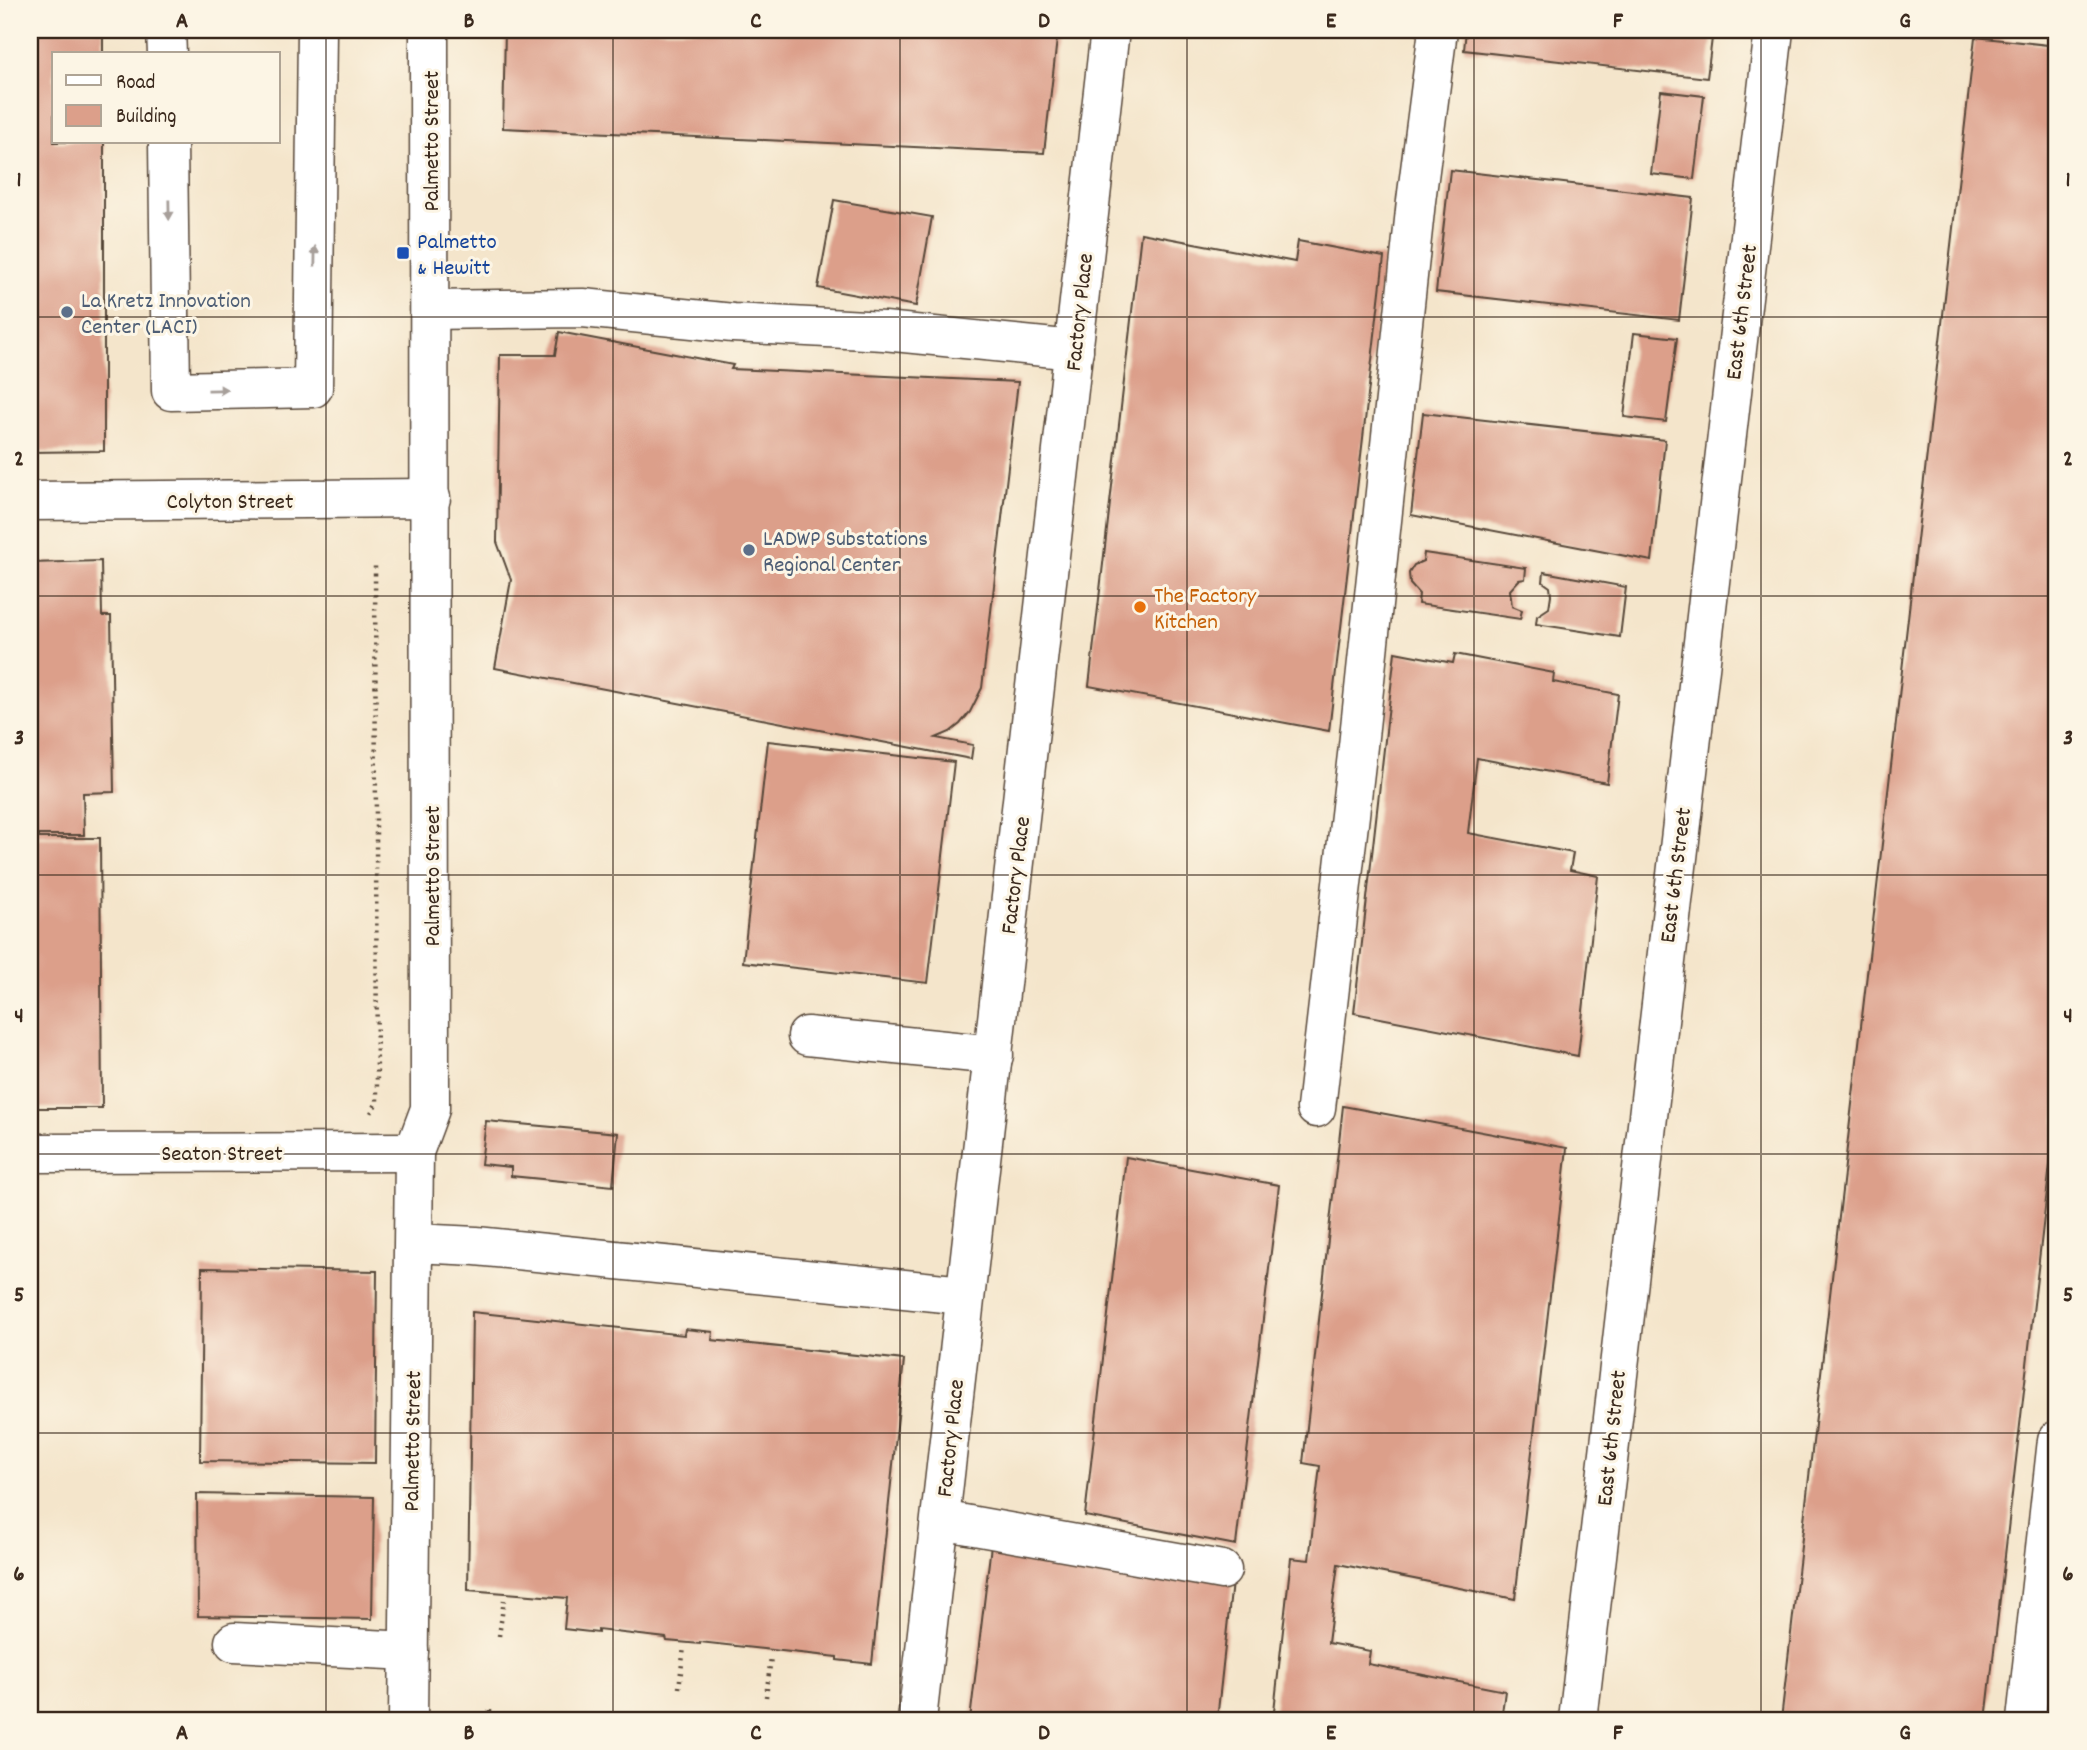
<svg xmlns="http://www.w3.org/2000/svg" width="2087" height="1750" viewBox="0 0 2087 1750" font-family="Dekko,sans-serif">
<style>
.building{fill:#dc9f8a}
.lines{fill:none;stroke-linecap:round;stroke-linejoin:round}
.minor-casing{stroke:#574638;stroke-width:41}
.major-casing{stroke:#574638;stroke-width:41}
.path{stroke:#574638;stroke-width:4.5;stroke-dasharray:2 5;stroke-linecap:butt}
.minor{stroke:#fff;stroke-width:38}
.major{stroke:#fff;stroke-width:38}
.oneway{fill:#a79f9a}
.grid{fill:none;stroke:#3b2a1e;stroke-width:2;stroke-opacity:0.55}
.transit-dot{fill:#1a4fb4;stroke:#fcf5e5;stroke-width:2.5}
.service-dot{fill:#5c6f8a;stroke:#fcf5e5;stroke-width:2.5}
.food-dot{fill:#e8710a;stroke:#fcf5e5;stroke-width:2.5}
.labels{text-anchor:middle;stroke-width:6;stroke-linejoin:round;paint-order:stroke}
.street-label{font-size:23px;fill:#3b2a1e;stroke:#fcf5e5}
.transit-label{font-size:23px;fill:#164399;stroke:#fcf5e5;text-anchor:start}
.service-label{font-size:23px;fill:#4e5e75;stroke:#fcf5e5;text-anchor:start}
.food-label{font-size:23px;fill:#c56008;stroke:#fcf5e5;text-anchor:start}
.neatline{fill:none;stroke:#3b2a1e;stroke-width:2.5}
.grid-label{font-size:23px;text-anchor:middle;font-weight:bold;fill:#3b2a1e}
</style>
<rect width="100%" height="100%" fill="#fcf5e5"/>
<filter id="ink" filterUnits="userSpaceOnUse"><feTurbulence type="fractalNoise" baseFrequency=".0143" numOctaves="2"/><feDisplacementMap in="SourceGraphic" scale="14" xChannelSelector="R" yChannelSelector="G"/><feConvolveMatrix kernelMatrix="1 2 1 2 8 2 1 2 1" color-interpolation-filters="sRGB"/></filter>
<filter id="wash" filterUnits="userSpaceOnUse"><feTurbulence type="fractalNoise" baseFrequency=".00686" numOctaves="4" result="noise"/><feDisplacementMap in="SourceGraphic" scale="28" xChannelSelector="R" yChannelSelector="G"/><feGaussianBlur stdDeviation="1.57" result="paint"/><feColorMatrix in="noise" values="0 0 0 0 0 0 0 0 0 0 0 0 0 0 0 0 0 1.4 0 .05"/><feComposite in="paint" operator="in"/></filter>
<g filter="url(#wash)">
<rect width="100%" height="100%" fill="#f4e5cb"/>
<g id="blocks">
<g class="building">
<polygon points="30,30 103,30 103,54 54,54 54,142 104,142 104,451 30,452"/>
<polygon points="505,30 1058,30 1044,153 503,128"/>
<polygon points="1466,30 1713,30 1707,78 1464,50"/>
<polygon points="1975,37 2057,46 2057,1104 1986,1720 1781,1720"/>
<polygon points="1661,91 1704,96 1694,179 1651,174"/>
<polygon points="1450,170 1693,198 1679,320 1436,292"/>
<polygon points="834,200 932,217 916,306 818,288"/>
<polygon points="1141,233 1295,262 1298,241 1384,257 1329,731 1089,686"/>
<polygon points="559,332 733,365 731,369 1018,382 982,688 970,712 960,724 950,732 936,738 973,745 971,759 495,668 511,580 497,542 500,355 555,355"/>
<polygon points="1634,333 1677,338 1666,422 1624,417"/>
<polygon points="1423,413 1665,440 1652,561 1411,515"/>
<polygon points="1424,553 1526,568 1525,579 1519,580 1510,590 1512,606 1522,610 1520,619 1418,604 1419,594 1410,584 1409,573 1414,565 1423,561"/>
<polygon points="101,561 102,616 111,616 114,792 83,793 84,835 30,835 30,563"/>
<polygon points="1544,572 1626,587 1620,637 1536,624 1537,616 1549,608 1551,595 1550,587 1543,582"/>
<polygon points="1395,652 1453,663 1455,654 1554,673 1553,682 1618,694 1607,783 1477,758 1468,833 1573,853 1570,870 1598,876 1578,1056 1354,1013"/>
<polygon points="768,741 954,762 928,983 743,962"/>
<polygon points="30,838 100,838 102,1108 30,1108"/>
<polygon points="1343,1106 1567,1148 1515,1599 1338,1564 1328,1643 1370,1651 1368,1664 1505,1691 1501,1720 1273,1720 1291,1558 1309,1560 1320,1466 1303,1463"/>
<polygon points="486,1121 618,1133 613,1186 511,1176 511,1167 481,1164"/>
<polygon points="1126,1157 1279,1185 1236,1545 1085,1516"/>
<polygon points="202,1268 377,1271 375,1463 200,1461"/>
<polygon points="472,1312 684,1335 685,1329 713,1332 712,1340 904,1360 872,1664 837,1660 837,1657 700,1642 700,1644 667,1641 666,1638 598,1630 598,1633 564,1629 567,1598 468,1590"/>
<polygon points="197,1494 374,1497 372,1619 198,1616"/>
<polygon points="992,1537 1232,1582 1217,1720 970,1720"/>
</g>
</g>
</g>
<g filter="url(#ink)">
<use href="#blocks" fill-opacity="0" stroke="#574638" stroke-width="2"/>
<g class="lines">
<g class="minor-casing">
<g id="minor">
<polyline points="166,30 167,54"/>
<polyline points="168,142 171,391 313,388 317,30"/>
<polyline points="430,310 583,308 733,323 884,331 1074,350"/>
<polyline points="30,501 431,498"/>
<polyline points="807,1036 994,1055"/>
<polyline points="1316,1108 1358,746 1416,201 1438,30"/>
<polyline points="30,1153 414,1152"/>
<polyline points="414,1243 476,1246 964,1295"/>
<polyline points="941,1520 1222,1570"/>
<polyline points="234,1642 409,1651"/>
<polyline points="408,1720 414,1152 430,1109 429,30"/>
<polyline points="917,1720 1110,30"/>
<polyline points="2026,1720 2057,1440"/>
</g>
</g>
<g class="major-casing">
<polyline id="major" points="1578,1720 1774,30"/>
</g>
<g class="path">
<polyline points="371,1113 377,1102 375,563"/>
<polyline points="499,1636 504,1600"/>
<polyline points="679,1688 684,1647"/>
<polyline points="766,1697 771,1657"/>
<polyline points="490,1710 490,1720"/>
</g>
<use href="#minor" class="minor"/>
<use href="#major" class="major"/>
</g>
<defs><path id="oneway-solid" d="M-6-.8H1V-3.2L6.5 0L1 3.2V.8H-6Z" transform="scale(1.75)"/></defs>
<g class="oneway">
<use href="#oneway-solid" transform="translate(169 210) rotate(89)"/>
<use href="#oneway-solid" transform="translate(315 256) rotate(-89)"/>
<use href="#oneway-solid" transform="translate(218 390) rotate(-1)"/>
</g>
</g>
<path class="grid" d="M 326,30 L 326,1720M 613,30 L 613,1720M 900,30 L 900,1720M 1187,30 L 1187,1720M 1474,30 L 1474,1720M 1761,30 L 1761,1720M 30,317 L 2057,317M 30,596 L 2057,596M 30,875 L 2057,875M 30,1154 L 2057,1154M 30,1433 L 2057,1433"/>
<rect class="transit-dot" x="396" y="246" width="14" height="14" rx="3.5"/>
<g class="service-dot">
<circle cx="67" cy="312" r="7"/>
<circle cx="749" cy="550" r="7"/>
</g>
<circle class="food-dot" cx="1140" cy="607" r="7"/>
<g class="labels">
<g class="street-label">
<text transform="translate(430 141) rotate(-90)" y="8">Palmetto Street</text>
<text transform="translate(1078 312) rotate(-84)" y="8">Factory Place</text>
<text transform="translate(1740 312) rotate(-83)" y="8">East 6th Street</text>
<text x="230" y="508">Colyton Street</text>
<text transform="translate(1014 875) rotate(-83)" y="8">Factory Place</text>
<text transform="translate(1674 875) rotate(-83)" y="8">East 6th Street</text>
<text transform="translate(431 876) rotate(-90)" y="8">Palmetto Street</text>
<text x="222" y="1160">Seaton Street</text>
<text transform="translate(949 1438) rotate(-84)" y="8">Factory Place</text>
<text transform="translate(1610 1438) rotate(-84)" y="8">East 6th Street</text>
<text transform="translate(411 1441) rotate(-89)" y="8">Palmetto Street</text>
</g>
<g class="transit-label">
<text x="417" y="248">Palmetto<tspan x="417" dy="26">&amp; Hewitt</tspan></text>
</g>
<g class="service-label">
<text x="81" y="307">La Kretz Innovation<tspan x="81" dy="26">Center (LACI)</tspan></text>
<text x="763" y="545">LADWP Substations<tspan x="763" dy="26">Regional Center</tspan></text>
</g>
<g class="food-label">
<text x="1154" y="602">The Factory<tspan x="1154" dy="26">Kitchen</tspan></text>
</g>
</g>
<rect width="2087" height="1750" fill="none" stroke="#fcf5e5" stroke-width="77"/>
<rect x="52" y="52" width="228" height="91" fill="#fcf5e5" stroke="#afa495" stroke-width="2"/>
<rect x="66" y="75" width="35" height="10" fill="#ffffff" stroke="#afa495" stroke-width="2"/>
<text x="116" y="88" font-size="21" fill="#3b2a1e">Road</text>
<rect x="66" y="105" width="35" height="21" fill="#dc9f8a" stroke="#afa495" stroke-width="2"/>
<text x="116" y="122" font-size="21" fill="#3b2a1e">Building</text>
<rect x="38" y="38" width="2010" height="1674" class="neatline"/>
<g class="grid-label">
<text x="182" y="27">A</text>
<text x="469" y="27">B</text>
<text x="756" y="27">C</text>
<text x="1044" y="27">D</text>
<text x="1331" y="27">E</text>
<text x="1618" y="27">F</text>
<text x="1905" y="27">G</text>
<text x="19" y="186">1</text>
<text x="2068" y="186">1</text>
<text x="19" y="465">2</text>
<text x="2068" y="465">2</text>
<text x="19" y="744">3</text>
<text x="2068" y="744">3</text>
<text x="19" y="1022">4</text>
<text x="2068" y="1022">4</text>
<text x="19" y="1301">5</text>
<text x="2068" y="1301">5</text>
<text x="19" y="1580">6</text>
<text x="2068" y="1580">6</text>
<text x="182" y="1739">A</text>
<text x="469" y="1739">B</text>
<text x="756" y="1739">C</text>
<text x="1044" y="1739">D</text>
<text x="1331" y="1739">E</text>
<text x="1618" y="1739">F</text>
<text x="1905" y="1739">G</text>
</g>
</svg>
